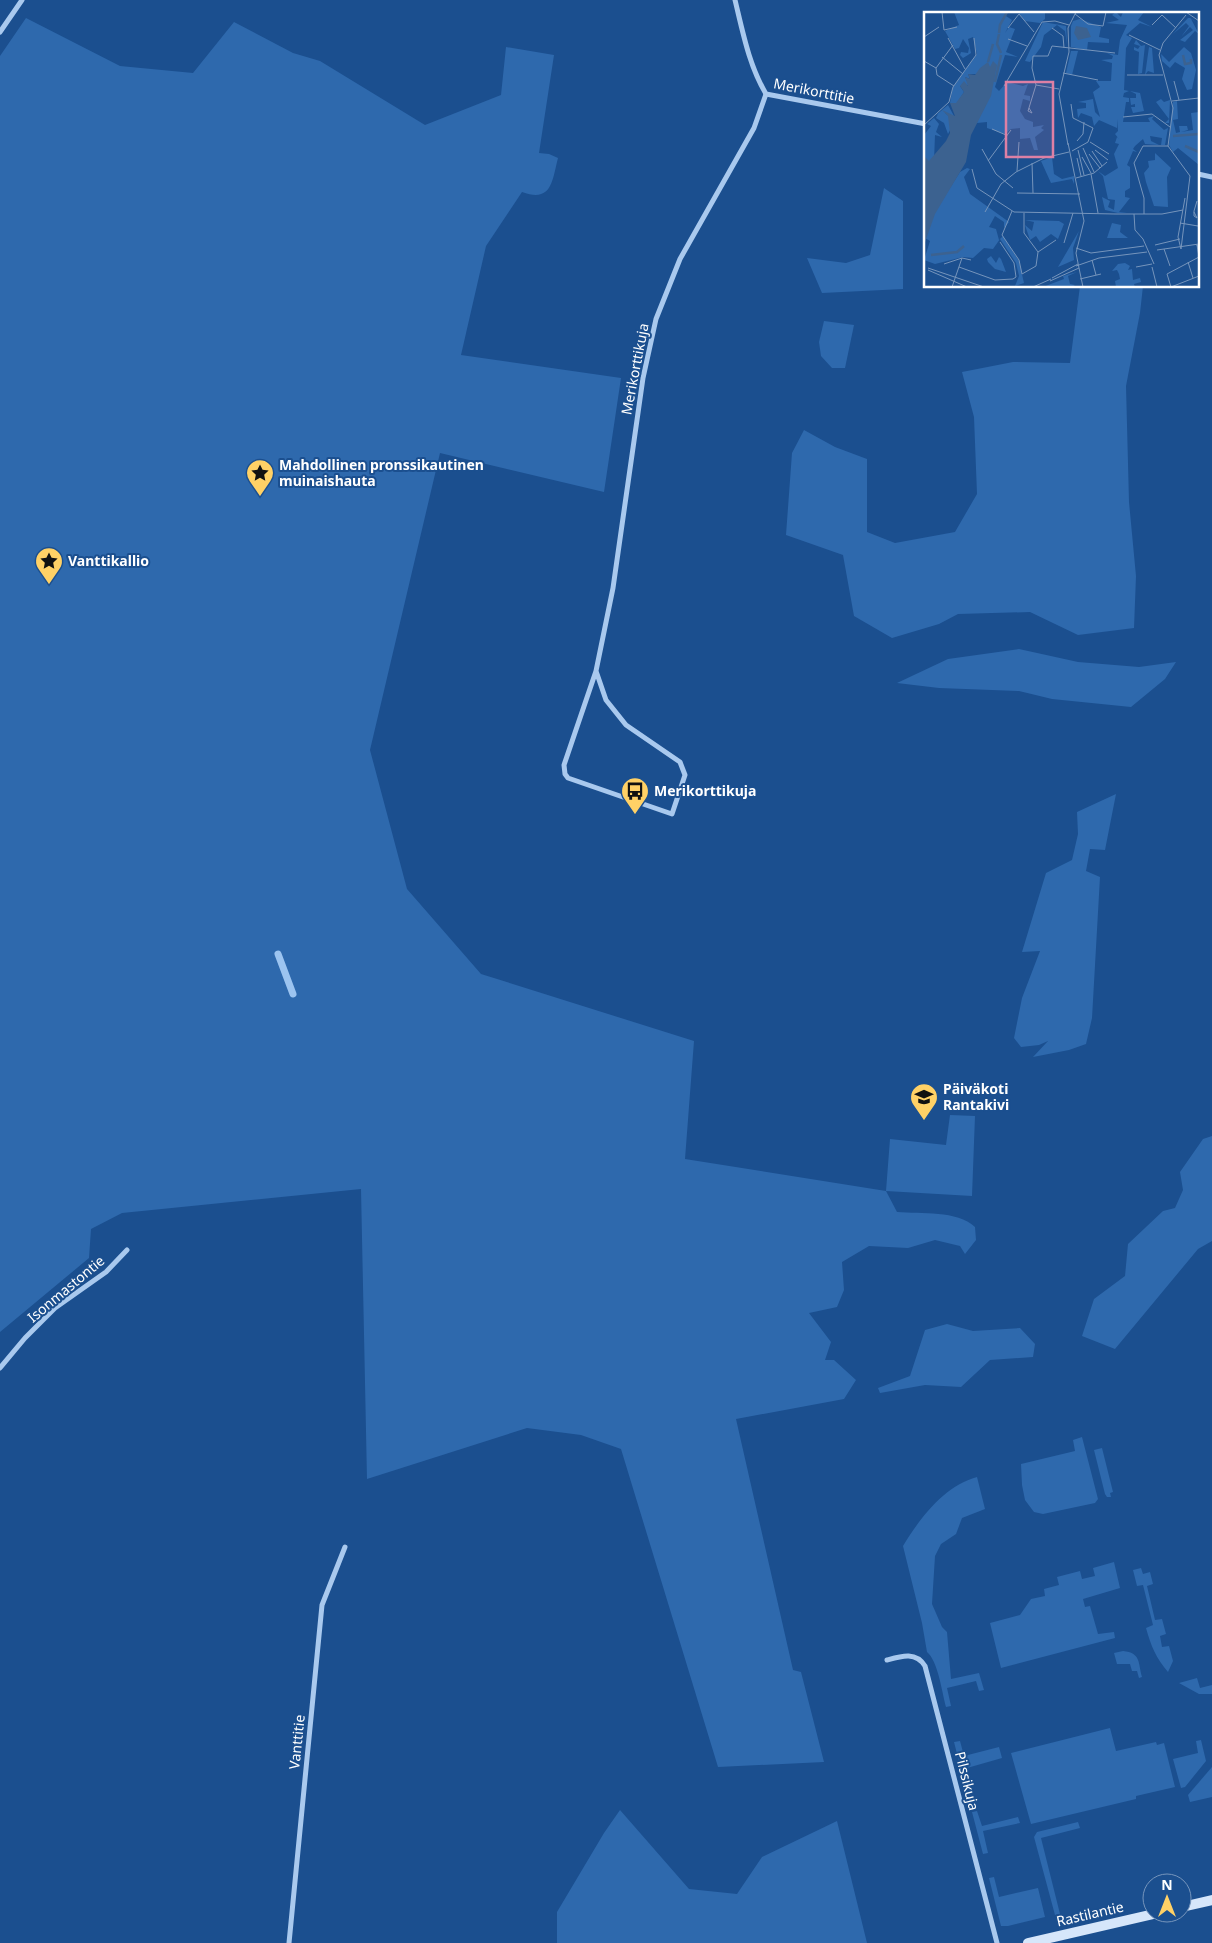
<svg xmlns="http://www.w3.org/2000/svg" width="1212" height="1943" viewBox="0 0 1212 1943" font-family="'Noto Sans',sans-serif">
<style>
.green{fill:#2e69ad}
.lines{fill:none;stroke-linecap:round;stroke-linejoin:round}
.stream{stroke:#9cc4f0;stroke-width:7}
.street{stroke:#a9c9ee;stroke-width:5}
.secondary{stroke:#d6e6fa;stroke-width:10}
.labels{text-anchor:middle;stroke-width:4;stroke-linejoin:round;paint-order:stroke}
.street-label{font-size:14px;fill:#fff;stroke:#1b4f8f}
.poi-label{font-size:14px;font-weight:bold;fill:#fff;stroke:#1b4f8f;text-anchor:start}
.inset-river{fill:none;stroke:#3c6290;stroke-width:2.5}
.inset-road{fill:none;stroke:#7695bc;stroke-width:1}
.view{fill:#dd80a5;fill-opacity:0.15;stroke:#dd80a5;stroke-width:2.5}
.inset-edge{fill:none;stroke:#fff;stroke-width:2.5}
</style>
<rect width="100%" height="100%" fill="#1b4f8f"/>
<g class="green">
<path d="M 26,18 L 120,66 L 193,73 L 234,22 L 293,53 L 320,61 L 425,125 L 501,95 L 506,47 L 554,55 L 539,153 L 549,154 L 558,158 C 552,181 552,203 522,192 L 486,246 L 461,355 L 621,378 L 604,492 L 440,453 L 370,750 L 407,889 L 481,974 L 694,1041 L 685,1159 L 886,1191 L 890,1139 L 946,1145 L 950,1115 L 975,1116 L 972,1196 L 886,1191 L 897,1212 C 921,1214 957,1210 975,1227 L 976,1240 L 965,1254 L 960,1246 L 935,1240 L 908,1248 L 869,1246 L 842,1262 L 844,1290 L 837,1307 L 809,1313 L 831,1342 L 825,1360 L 834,1360 L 856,1380 L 844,1399 L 736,1419 L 793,1670 L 801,1672 L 824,1762 L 718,1767 L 621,1449 L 581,1435 L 527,1428 L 367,1479 L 361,1189 L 122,1213 L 91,1229 L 89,1258 L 0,1332 L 0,56 Z"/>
<polygon points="884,188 903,201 903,289 822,293 807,258 846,263 870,255"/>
<polygon points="1080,286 1143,286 1140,313 1126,386 1129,502 1136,576 1134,628 1078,635 1030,612 958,614 939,624 892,638 854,616 843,555 786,535 792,453 804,430 835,447 867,459 867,532 895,543 955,532 977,494 974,417 962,372 1013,362 1070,363"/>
<polygon points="824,321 854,325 845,368 832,368 821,356 819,342"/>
<polygon points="1019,649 1078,662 1139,667 1176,662 1165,679 1131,707 1052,699 1019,691 939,688 897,683 948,659"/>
<polygon points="1116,794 1105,850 1090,849 1086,871 1100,877 1092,1018 1086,1044 1069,1050 1033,1057 1048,1041 1039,1045 1021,1047 1014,1038 1022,998 1040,951 1022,952 1046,873 1072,860 1078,834 1077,812"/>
<polygon points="1212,1136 1212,1241 1198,1249 1115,1349 1082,1336 1094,1299 1125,1276 1128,1244 1163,1211 1175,1208 1183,1190 1180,1172 1203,1139"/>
<polygon points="947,1324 973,1331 1020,1328 1035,1344 1033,1357 990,1360 961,1387 925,1385 880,1393 878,1388 910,1376 925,1330"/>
<polygon points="1082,1437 1098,1499 1095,1503 1043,1514 1034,1512 1025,1500 1022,1485 1021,1464 1075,1451 1073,1440"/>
<polygon points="1102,1448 1113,1492 1110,1493 1111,1497 1107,1497 1105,1494 1094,1450"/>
<path d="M 977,1477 L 985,1509 L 962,1518 L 956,1534 L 941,1544 L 935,1556 L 932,1604 L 942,1627 L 947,1632 L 951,1679 L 979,1673 L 984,1690 L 979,1691 L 976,1681 L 947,1688 L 951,1706 L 946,1707 C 942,1692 938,1661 927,1652 L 922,1623 L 903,1546 C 920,1518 944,1486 977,1477 Z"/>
<polygon points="1114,1562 1120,1588 1083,1599 1085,1607 1090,1606 1098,1634 1114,1632 1115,1638 1001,1668 990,1623 1020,1615 1031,1599 1045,1596 1044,1589 1059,1585 1057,1577 1080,1571 1082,1579 1095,1576 1093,1568"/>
<path d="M 1141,1568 L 1143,1574 L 1150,1572 L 1153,1584 L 1147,1586 L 1155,1620 L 1162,1619 L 1166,1634 L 1160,1636 L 1162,1647 L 1169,1646 L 1173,1661 L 1168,1672 C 1156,1658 1151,1646 1146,1628 L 1153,1625 L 1143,1585 L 1137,1586 L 1133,1570 Z"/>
<path d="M 1123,1651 C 1141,1653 1138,1662 1142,1677 L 1139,1678 L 1137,1671 L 1132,1671 L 1130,1664 L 1117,1664 L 1114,1653 Z"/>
<polygon points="1197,1678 1200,1688 1212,1685 1212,1694 1199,1694 1179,1683"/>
<polygon points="1110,1728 1116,1751 1156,1742 1157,1745 1164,1743 1175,1787 1136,1796 1136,1799 1031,1824 1011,1753"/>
<polygon points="1201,1740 1206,1761 1185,1787 1181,1788 1173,1759 1198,1753 1196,1741"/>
<polygon points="960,1741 964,1756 999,1747 1002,1758 967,1768 971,1784 965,1785 954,1742"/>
<polygon points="1212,1767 1212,1797 1190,1802 1188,1795"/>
<polygon points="620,1810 689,1889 737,1894 762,1857 837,1821 867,1943 557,1943 557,1912 604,1833"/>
<polygon points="977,1811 982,1826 1018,1817 1020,1823 983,1831 988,1853 983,1854 972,1812"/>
<polygon points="1078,1822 1080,1828 1041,1838 1060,1914 1055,1915 1034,1837 1037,1832"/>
<polygon points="994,1877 999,1897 1038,1888 1045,1917 1008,1926 1001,1926 989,1878"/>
</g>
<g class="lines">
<polyline class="stream" points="278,954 293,994"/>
<g class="street">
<path d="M 735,0 C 743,33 749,65 766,94 L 926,124"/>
<polyline points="0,32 22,0"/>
<polyline points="1198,174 1212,177"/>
<polyline points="596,671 606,700 626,725 680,762 685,775 672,814 568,778 565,774 564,765 596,671 613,588 643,378 656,319 680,259 754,128 766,94"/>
<polyline points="0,1368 25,1338 55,1308 106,1272 127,1250"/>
<path d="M 887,1660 C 901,1656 916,1651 925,1666 L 997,1943"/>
<polyline points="289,1943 322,1605 345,1547"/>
</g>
<g class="secondary">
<polyline points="1182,1907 1212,1900"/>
<polyline points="1028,1943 1158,1913"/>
</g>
</g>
<defs>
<g id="sight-pin" transform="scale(1.4375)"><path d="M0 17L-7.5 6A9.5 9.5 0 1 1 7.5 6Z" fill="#ffd166" stroke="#1b4f8f"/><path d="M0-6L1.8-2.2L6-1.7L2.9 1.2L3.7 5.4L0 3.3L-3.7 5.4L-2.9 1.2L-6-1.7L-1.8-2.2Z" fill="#111"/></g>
<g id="bus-pin" transform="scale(1.4375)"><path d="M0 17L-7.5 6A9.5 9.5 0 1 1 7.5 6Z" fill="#ffd166" stroke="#1b4f8f"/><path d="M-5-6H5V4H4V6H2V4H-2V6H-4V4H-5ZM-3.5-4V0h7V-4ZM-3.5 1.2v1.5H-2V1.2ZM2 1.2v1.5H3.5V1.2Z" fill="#111"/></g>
<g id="school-pin" transform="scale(1.4375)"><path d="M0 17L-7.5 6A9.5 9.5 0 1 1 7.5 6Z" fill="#ffd166" stroke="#1b4f8f"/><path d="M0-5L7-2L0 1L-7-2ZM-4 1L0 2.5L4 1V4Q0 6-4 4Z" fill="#111"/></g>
</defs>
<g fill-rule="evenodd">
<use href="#sight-pin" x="260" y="473"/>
<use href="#sight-pin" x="49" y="561"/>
<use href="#bus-pin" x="635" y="791"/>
<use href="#school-pin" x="924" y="1097"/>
</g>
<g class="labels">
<g class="street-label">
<text transform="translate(814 91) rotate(11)" y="5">Merikorttitie</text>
<text transform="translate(635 369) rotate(-79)" y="5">Merikorttikuja</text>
<text transform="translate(66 1289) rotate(-40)" y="5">Isonmastontie</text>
<text transform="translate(297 1742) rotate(-84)" y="5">Vanttitie</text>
<text transform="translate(967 1781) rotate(76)" y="5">Pilssikuja</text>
<text transform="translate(1090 1914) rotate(-13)" y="5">Rastilantie</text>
</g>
<g class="poi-label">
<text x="279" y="470">Mahdollinen pronssikautinen<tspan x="279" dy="16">muinaishauta</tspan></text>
<text x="68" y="566">Vanttikallio</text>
<text x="654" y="796">Merikorttikuja</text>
<text x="943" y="1094">Päiväkoti<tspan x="943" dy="16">Rantakivi</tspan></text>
</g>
</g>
<g transform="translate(924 12)">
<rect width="275" height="275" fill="#1b4f8f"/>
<path d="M 30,0 L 84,0 L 82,4 L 88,8 L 81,21 L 85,15 L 91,17 L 82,40 L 94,45 L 81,43 L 71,75 L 75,79 L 83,70 L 99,74 L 104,72 L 100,83 L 106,84 L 106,89 L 99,87 L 96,99 L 101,107 L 109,110 L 109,115 L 120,113 L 117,116 L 120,118 L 111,125 L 114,138 L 110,138 L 106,126 L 96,127 L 96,116 L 87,117 L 81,122 L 63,116 L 63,110 L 53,111 L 61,53 L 53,62 L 44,62 L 46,67 L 41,65 L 45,73 L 36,74 L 40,80 L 33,91 L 26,91 L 29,75 L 53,42 L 49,25 L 44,27 L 47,41 L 44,43 L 39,46 L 36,43 L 37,40 L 44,41 L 45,36 L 39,27 L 35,36 L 31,37 L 21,19 L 35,13 ZM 94,0 L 121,0 L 121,7 L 116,11 L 101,9 ZM 192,0 L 197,5 L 199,0 L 220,0 L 214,8 L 228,15 L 216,11 L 202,23 L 208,26 L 202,36 L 200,78 L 205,79 L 200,81 L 199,85 L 205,86 L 205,90 L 202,90 L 199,110 L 226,110 L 224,106 L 230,104 L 228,107 L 240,118 L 244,116 L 241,133 L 237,133 L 238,126 L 226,124 L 227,129 L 235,133 L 221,132 L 219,127 L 211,134 L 209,137 L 213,140 L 209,139 L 203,153 L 206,155 L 206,176 L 201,179 L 201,185 L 206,186 L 195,200 L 203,200 L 194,201 L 181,198 L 180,194 L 178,185 L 186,189 L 184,195 L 190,198 L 191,188 L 184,187 L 179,164 L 174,159 L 181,164 L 194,156 L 190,142 L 195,132 L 191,131 L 193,125 L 195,127 L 191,122 L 194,119 L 193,107 L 193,116 L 175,108 L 170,114 L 168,105 L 157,101 L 154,106 L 153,97 L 162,96 L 162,91 L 154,90 L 169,87 L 171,100 L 176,105 L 169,80 L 176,75 L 172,69 L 187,69 L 188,51 L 177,48 L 188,47 L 189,44 L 183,41 L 194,43 L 196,28 L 203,13 L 182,11 L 195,8 L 188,3 ZM 264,6 L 266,6 L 275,12 L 267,7 L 275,22 L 271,19 L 261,30 L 256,28 L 269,18 L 266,15 L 257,25 L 265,14 L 262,11 L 249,22 ZM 156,7 L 177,15 L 175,25 L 185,27 L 185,31 L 164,30 L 163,38 L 147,35 L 147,14 L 149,9 ZM 119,10 L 142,14 L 143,33 L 141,19 L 133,13 L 120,23 L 117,35 L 106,50 L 101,49 ZM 212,28 L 217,34 L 221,33 L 218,61 L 214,62 L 215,40 L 210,38 L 210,35 L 214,37 L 216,34 L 210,32 ZM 225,35 L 228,36 L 230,61 L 224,59 L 221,63 ZM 260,35 L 267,41 L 272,58 L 268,77 L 263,78 L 258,67 L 261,56 L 251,50 L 246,56 L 238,49 L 237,42 L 245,50 ZM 147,39 L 154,39 L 148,63 L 142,61 ZM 206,79 L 216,81 L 220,99 L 209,101 L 207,95 L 211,95 L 211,92 L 207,93 L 206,86 L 212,86 L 212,82 ZM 237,87 L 240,90 L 246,88 L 245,111 L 241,111 L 245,107 L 232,90 ZM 253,89 L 254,107 L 249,108 L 252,121 L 256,120 L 255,114 L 263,114 L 264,118 L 257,120 L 269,118 L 267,101 L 275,100 L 275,153 L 254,136 L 249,140 L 245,133 L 249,90 ZM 24,93 L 30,104 L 21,101 L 31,109 L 24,122 L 20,111 L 12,106 L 14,102 L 11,104 ZM 10,106 L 15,112 L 12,120 L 18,125 L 11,123 L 10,149 L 0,149 L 0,123 L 7,114 L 3,112 ZM 231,141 L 247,156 L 243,165 L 244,195 L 230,194 L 222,170 L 220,161 L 225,155 L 224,149 L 231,148 ZM 128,145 L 130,162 L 138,167 L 150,164 L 150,172 L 148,167 L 127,171 L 117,149 ZM 43,156 L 46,157 L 40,165 L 46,182 L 85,210 L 80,216 L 80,210 L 71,204 L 65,215 L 72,217 L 75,228 L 79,224 L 95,249 L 100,271 L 91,274 L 95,264 L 92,251 L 76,227 L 69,237 L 60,236 L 49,246 L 39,245 L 11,252 L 0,248 L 6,229 L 1,226 L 0,217 L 36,160 ZM 101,208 L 135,209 L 140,212 L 134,227 L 127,222 L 116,230 L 112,224 L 106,228 L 101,213 L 108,219 L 110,210 ZM 188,211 L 197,213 L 196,220 L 204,226 L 183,226 ZM 155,219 L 149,236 L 150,248 L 134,255 ZM 67,244 L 72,251 L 75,245 L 77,247 L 82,260 L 71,257 L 64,250 L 63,247 ZM 201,251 L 206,254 L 204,258 L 208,257 L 209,268 L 216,266 L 217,270 L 210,272 L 211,275 L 192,275 L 191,269 L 196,267 L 195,262 L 193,258 L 188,259 L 194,252 ZM 153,260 L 144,264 L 146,272 L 151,273 L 148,275 L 119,275 L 140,267 L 139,264 Z" fill="#2e69ad"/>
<path d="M 152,14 L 163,16 L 167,25 L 154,28 L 150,21 ZM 69,49 L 73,53 L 67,84 L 47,123 L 42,150 L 11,202 L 0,233 L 0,144 L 5,149 L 22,129 L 26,121 L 24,104 L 18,98 L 31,104 L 26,91 L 32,91 L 40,80 L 36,74 L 40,69 L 44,74 L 41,65 L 46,67 L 44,62 L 51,63 L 56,56 L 64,50 L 66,55 Z" fill="#3c6290"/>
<path class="inset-river" d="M 75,21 L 76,13 L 83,0M 75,22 L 73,32 L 77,41M 259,43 L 261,52 L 267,51 L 267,47M 64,50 L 69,32M 71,70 L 77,43M 249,124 L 275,122M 261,134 L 275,140M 7,243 L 33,240 L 40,234"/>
<path class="inset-road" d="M 18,0 L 20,18 L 33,15M 262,0 L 275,9M 151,2 L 164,12 L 179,14 L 182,0M 228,13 L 238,3 L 252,16M 84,16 L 95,2 L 110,20M 128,16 L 139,24 L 140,36M 205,23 L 236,38M 0,25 L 15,15M 24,26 L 41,57M 84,27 L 103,34M 18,45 L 39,62M 0,49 L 12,56 L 13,63M 12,56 L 29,33M 139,61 L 174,68M 13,63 L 30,74M 203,63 L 239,63M 250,69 L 255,88M 112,73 L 108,56 L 109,44 L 124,44 L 128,34 L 191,41M 112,73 L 135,77M 80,74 L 118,10 L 131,9 L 145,13M 248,89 L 275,86M 147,92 L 149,106 L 169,116 L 164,130 L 148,139M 105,96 L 108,101 L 104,99 L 112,73M 199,105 L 228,102 L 246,115M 0,113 L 25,90 L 29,75 L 52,43 L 50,26M 68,117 L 82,123M 153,129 L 159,122 L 160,110M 166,130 L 185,142M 144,133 L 135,82 L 145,40 L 144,16 L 152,0M 159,136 L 170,160M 58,137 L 72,162 L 89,176M 154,138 L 160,163M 171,138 L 184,148M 168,139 L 178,154M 165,142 L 176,156M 158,145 L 167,161M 153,146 L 157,164M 64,149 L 87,118M 108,151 L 109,181M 48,157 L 53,176 L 90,200 L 191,202M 93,159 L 95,130M 167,162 L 174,201M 152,166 L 170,161 L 183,150M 93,181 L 156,182M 261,186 L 254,225 L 257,237 L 266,164 L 244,134 L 249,96 L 235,43 L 239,31 L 262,3M 88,199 L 78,223 L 95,248 L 98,262 L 112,254 L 114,240M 61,200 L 77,172 L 92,160 L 120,146 L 145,140M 270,200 L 273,206 L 270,204 L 270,199 L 273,189M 100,201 L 100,221 L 114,240 L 132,228M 191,202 L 238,202 L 259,198M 210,202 L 211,218 L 219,227 L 230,252M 220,202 L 220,186 L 210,151 L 219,134 L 244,134M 256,211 L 274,214M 76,230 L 90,251 L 92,265 L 89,267M 140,231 L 149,201M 231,233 L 256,227M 152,236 L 167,241 L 220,234M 240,237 L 246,254M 275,237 L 273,233 L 275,245M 233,238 L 275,232M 168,248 L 172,263M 264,250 L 269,266M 20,252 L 38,246M 152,254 L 175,246 L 223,240M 35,255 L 71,268 L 89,267M 212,255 L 228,252M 228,255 L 233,275M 4,256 L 60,275M 155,256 L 159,275M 4,258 L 43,275M 128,266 L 154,252M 156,267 L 177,262M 126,269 L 155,256 L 152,241 L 160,209 L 144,131M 28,275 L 38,246 L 47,248M 109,275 L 127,267M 247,275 L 243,262 L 275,245M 247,275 L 275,264"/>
<path class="view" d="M 82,70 L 129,70 L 129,145 L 82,145 Z"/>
<rect width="275" height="275" class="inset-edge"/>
</g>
<g transform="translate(1167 1898)"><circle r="24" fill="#1b4f8f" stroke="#7695bc"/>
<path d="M0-4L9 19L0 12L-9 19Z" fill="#ffd166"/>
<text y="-8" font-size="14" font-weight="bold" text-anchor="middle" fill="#ffffff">N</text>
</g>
</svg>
